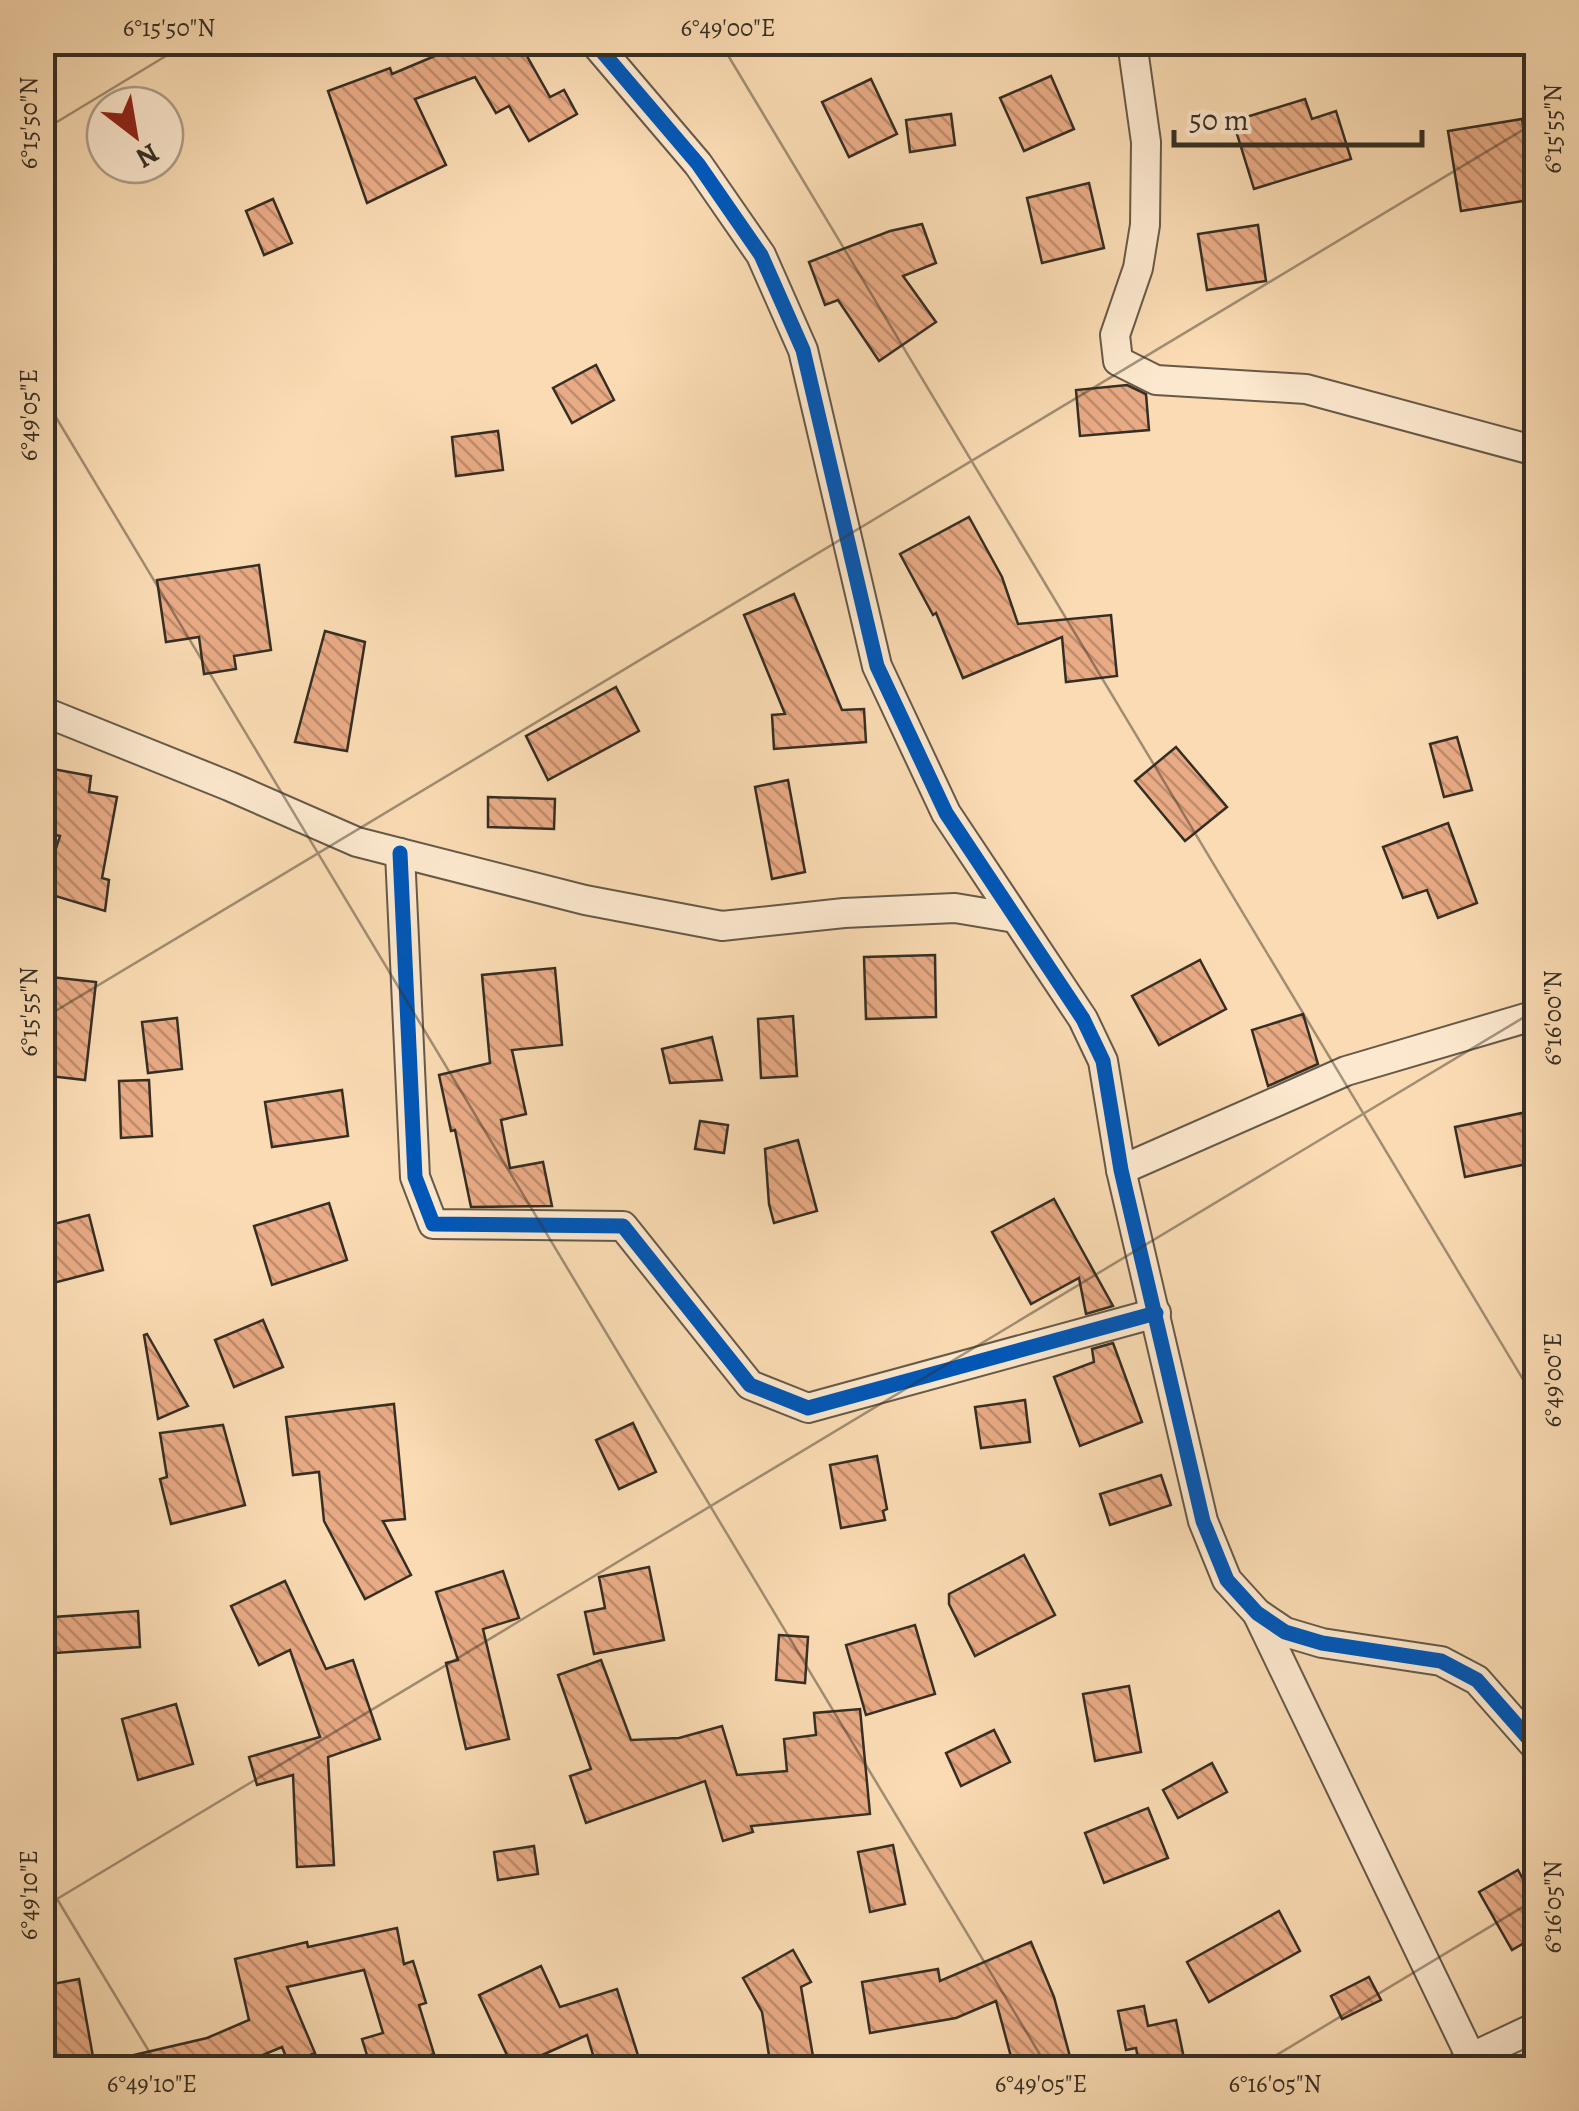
<svg xmlns="http://www.w3.org/2000/svg" width="1579" height="2111" viewBox="0 0 1579 2111" font-family="Alegreya,serif">
<style>
.building{fill:url(#building-back-hatch);stroke:#352e24;stroke-width:2.5}
.lines{fill:none;stroke-linecap:round;stroke-linejoin:round}
.street-casing{stroke:#665948;stroke-width:32}
.street{stroke:#fce8ce;stroke-width:28}
.cycleway-casing{stroke:#fce8ce;stroke-width:21}
.cycleway{stroke:#0057b8;stroke-width:15}
.ticks{fill:none;stroke:#352e24;stroke-width:2.5;stroke-opacity:0.45}
.neatline{fill:none;stroke:#352e24;stroke-width:4}
.ticks-label{font-size:25px;text-anchor:middle;fill:#352e24}
</style>
<defs>
<pattern id="building-back-hatch" width="6" height="6" patternUnits="userSpaceOnUse" patternTransform="scale(2.5)"><rect width="6" height="6" fill="#e9ab85"/><path d="M-1 5l2 2M0 0l6 6M5-1l2 2" fill="none" stroke="#be8c6d"/></pattern>
</defs>
<rect width="100%" height="100%" fill="#fadbb3"/>
<filter id="stains"><feTurbulence type="fractalNoise" baseFrequency=".002" numOctaves="4"/><feColorMatrix values="0 0 0 0 .2 0 0 0 0 .09 0 0 0 0 .02 0 0 0 .5 -.17"/></filter>
<radialGradient id="worn" r=".72"><stop offset=".6" stop-color="#630" stop-opacity="0"/><stop offset="1" stop-color="#630" stop-opacity=".3"/></radialGradient>
<g class="building">
<polygon points="468,42 519,42 550,97 564,90 577,114 529,141 509,106 496,113 475,77 415,99 446,165 367,203 328,91 390,68 392,74"/>
<polygon points="1051,76 1074,129 1024,151 1000,98"/>
<polygon points="871,79 897,134 849,157 822,102"/>
<polygon points="1305,99 1312,119 1336,111 1351,159 1254,189 1233,121"/>
<polygon points="951,114 955,145 910,152 906,120"/>
<polygon points="1522,119 1535,199 1461,211 1448,131"/>
<polygon points="1089,183 1104,248 1042,263 1027,198"/>
<polygon points="273,199 292,243 264,255 246,211"/>
<polygon points="922,224 936,263 903,276 936,322 879,361 838,300 825,305 809,262 890,231"/>
<polygon points="1258,225 1266,281 1207,290 1198,234"/>
<polygon points="596,365 614,400 572,423 553,388"/>
<polygon points="1127,385 1146,394 1149,430 1080,436 1076,390"/>
<polygon points="498,431 503,470 456,476 452,437"/>
<polygon points="969,517 1002,577 1018,624 1111,615 1117,676 1066,682 1062,637 963,678 936,613 933,615 900,554"/>
<polygon points="259,565 271,650 234,656 236,669 204,674 199,637 166,642 157,580"/>
<polygon points="794,594 842,710 864,709 866,742 774,749 772,715 785,714 744,615"/>
<polygon points="325,631 365,642 347,751 295,742"/>
<polygon points="616,687 639,731 548,780 526,736"/>
<polygon points="1457,737 1472,790 1444,797 1430,744"/>
<polygon points="1176,747 1227,807 1185,841 1135,781"/>
<polygon points="42,767 91,776 89,792 117,797 102,878 109,880 105,911 42,892 60,836 42,832"/>
<polygon points="788,780 805,872 772,879 755,787"/>
<polygon points="488,797 555,799 554,829 488,827"/>
<polygon points="1448,823 1477,903 1438,918 1427,890 1403,898 1383,847"/>
<polygon points="935,955 936,1017 866,1019 864,957"/>
<polygon points="1200,960 1226,1009 1159,1045 1132,996"/>
<polygon points="555,968 562,1045 512,1050 526,1114 501,1120 510,1168 543,1162 552,1206 471,1207 455,1130 451,1131 439,1075 490,1063 482,975"/>
<polygon points="42,976 96,982 85,1080 49,1076 50,1063 42,1062"/>
<polygon points="1303,1014 1318,1064 1268,1086 1252,1030"/>
<polygon points="793,1016 797,1076 761,1078 758,1019"/>
<polygon points="177,1018 182,1069 148,1073 142,1022"/>
<polygon points="712,1037 722,1080 670,1083 662,1049"/>
<polygon points="149,1080 152,1136 121,1138 119,1081"/>
<polygon points="342,1090 348,1136 272,1147 265,1102"/>
<polygon points="1536,1110 1536,1162 1465,1177 1455,1127"/>
<polygon points="700,1121 728,1125 724,1153 695,1149"/>
<polygon points="798,1140 817,1211 774,1223 769,1204 765,1149"/>
<polygon points="1054,1199 1077,1241 1113,1306 1086,1314 1079,1278 1031,1304 992,1232"/>
<polygon points="329,1203 347,1260 272,1285 254,1226"/>
<polygon points="89,1215 103,1270 42,1286 42,1227"/>
<polygon points="263,1320 283,1367 234,1387 215,1340"/>
<polygon points="147,1334 188,1406 158,1419 144,1335"/>
<polygon points="1113,1343 1142,1422 1080,1446 1054,1377 1094,1362 1092,1349"/>
<polygon points="1025,1400 1030,1442 981,1448 975,1407"/>
<polygon points="394,1404 405,1519 383,1521 411,1575 365,1599 324,1521 319,1472 293,1475 286,1417"/>
<polygon points="633,1423 656,1472 619,1489 596,1440"/>
<polygon points="223,1425 245,1505 171,1524 160,1479 167,1477 160,1433"/>
<polygon points="877,1456 887,1509 883,1511 885,1520 841,1528 830,1465"/>
<polygon points="1161,1475 1171,1505 1110,1525 1100,1494"/>
<polygon points="1024,1555 1055,1615 975,1656 949,1604 949,1594"/>
<polygon points="649,1567 664,1640 594,1654 585,1612 605,1608 599,1577"/>
<polygon points="503,1571 519,1618 483,1629 509,1739 466,1749 446,1663 458,1660 436,1592"/>
<polygon points="285,1581 326,1669 353,1660 380,1739 328,1757 334,1865 297,1867 293,1775 257,1785 249,1757 320,1737 290,1650 259,1665 231,1606"/>
<polygon points="138,1611 140,1647 56,1653 54,1617"/>
<polygon points="915,1625 935,1694 866,1715 846,1645"/>
<polygon points="779,1635 808,1637 805,1683 776,1680"/>
<polygon points="601,1660 631,1740 679,1738 722,1726 737,1775 787,1771 784,1739 816,1735 814,1713 860,1709 870,1814 751,1826 753,1832 723,1841 705,1781 586,1823 570,1776 591,1769 558,1675"/>
<polygon points="1129,1686 1141,1752 1095,1761 1083,1694"/>
<polygon points="176,1704 193,1764 138,1780 122,1719"/>
<polygon points="994,1730 1010,1762 961,1786 946,1753"/>
<polygon points="1212,1763 1227,1792 1178,1818 1163,1790"/>
<polygon points="1148,1808 1168,1858 1104,1883 1085,1833"/>
<polygon points="893,1845 905,1904 870,1912 858,1852"/>
<polygon points="534,1846 538,1874 498,1880 494,1852"/>
<polygon points="1518,1870 1536,1903 1536,1936 1512,1950 1479,1892"/>
<polygon points="1279,1911 1300,1951 1209,2002 1187,1962"/>
<polygon points="397,1928 404,1964 413,1961 426,2003 419,2005 434,2054 387,2068 371,2068 362,2039 383,2033 364,1970 287,1987 315,2053 289,2064 282,2047 231,2068 122,2068 121,2058 207,2038 249,2020 235,1959 307,1942 308,1947"/>
<polygon points="1031,1942 1054,1997 1073,2068 1014,2068 996,2001 956,2018 870,2033 862,1982 938,1969 940,1981"/>
<polygon points="793,1950 811,1982 801,1987 815,2068 771,2068 762,2012 743,1978"/>
<polygon points="541,1966 560,2007 617,1989 642,2068 597,2068 587,2035 513,2068 479,1995"/>
<polygon points="1369,1977 1381,2000 1342,2019 1331,1996"/>
<polygon points="79,1979 95,2068 42,2068 42,1986"/>
<polygon points="1144,2006 1148,2026 1176,2020 1186,2068 1140,2068 1136,2048 1126,2050 1118,2011"/>
</g>
<g class="lines">
<g class="street-casing">
<g id="street">
<polyline points="594,42 698,164 761,255 803,350 877,666 946,813 1083,1019 1103,1061 1121,1170 1203,1521 1227,1580 1257,1613 1285,1632 1322,1643 1441,1661 1477,1680 1536,1747"/>
<polyline points="1132,42 1146,142 1145,225 1138,268 1115,335 1118,361 1156,380 1306,389 1536,451"/>
<polyline points="42,711 229,786 357,842 585,900 722,926 844,913 955,908 1015,918"/>
<polyline points="400,853 415,1177 433,1224 623,1226 750,1385 808,1408 1156,1313"/>
<polyline points="1121,1170 1346,1071 1536,1015"/>
<polyline points="1258,1615 1476,2068"/>
<polyline points="1458,2068 1472,2057 1536,2027"/>
</g>
</g>
<use href="#street" class="street"/>
<g class="cycleway-casing">
<g id="cycleway">
<polyline points="594,42 698,164 761,255 803,350 877,666 946,813 1083,1019 1103,1061 1121,1170 1203,1521 1227,1580 1257,1613 1285,1632 1322,1643 1441,1661 1477,1680 1536,1747"/>
<polyline points="400,853 415,1177 433,1224 623,1226 750,1385 808,1408 1156,1313"/>
</g>
</g>
<use href="#cycleway" class="cycleway"/>
</g>
<path class="ticks" d="M 720,42 L 1536,1401M 42,131 L 189,42M 42,394 L 1048,2068M 42,1019 L 1536,122M 42,1874 L 159,2068M 42,1908 L 1536,1010M 1255,2068 L 1536,1899"/>
<rect width="1579" height="2111" fill="none" stroke="#fadbb3" stroke-width="110"/>
<g transform="translate(135 135) rotate(149)"><circle r="48" fill="#fce8ce" stroke="#ac9e8a" stroke-width="2.5"/>
<path d="M0-8L18 38L0 25L-18 38Z" fill="#8f2418"/>
<text y="-15" font-size="28" font-weight="bold" text-anchor="middle" fill="#352e24">N</text>
</g>
<path d="M1174 130v15h248v-15" fill="none" stroke="#352e24" stroke-width="5"/>
<text x="1189" y="130" font-size="30" fill="#352e24" stroke="#fce8ce" stroke-width="8" paint-order="stroke">50 m</text>
<rect x="55" y="55" width="1469" height="2001" class="neatline"/>
<g class="ticks-label">
<text x="169" y="36">6°15'50"N</text>
<text x="728" y="36">6°49'00"E</text>
<text transform="translate(28 123) rotate(-90)" y="9">6°15'50"N</text>
<text transform="translate(1552 129) rotate(-90)" y="9">6°15'55"N</text>
<text transform="translate(28 415) rotate(-90)" y="9">6°49'05"E</text>
<text transform="translate(28 1012) rotate(-90)" y="9">6°15'55"N</text>
<text transform="translate(1552 1018) rotate(-90)" y="9">6°16'00"N</text>
<text transform="translate(1552 1380) rotate(-90)" y="9">6°49'00"E</text>
<text transform="translate(28 1895) rotate(-90)" y="9">6°49'10"E</text>
<text transform="translate(1552 1907) rotate(-90)" y="9">6°16'05"N</text>
<text x="152" y="2092">6°49'10"E</text>
<text x="1041" y="2092">6°49'05"E</text>
<text x="1275" y="2092">6°16'05"N</text>
</g>
<rect width="100%" height="100%" filter="url(#stains)"/>
<rect width="100%" height="100%" fill="url(#worn)"/>
</svg>
